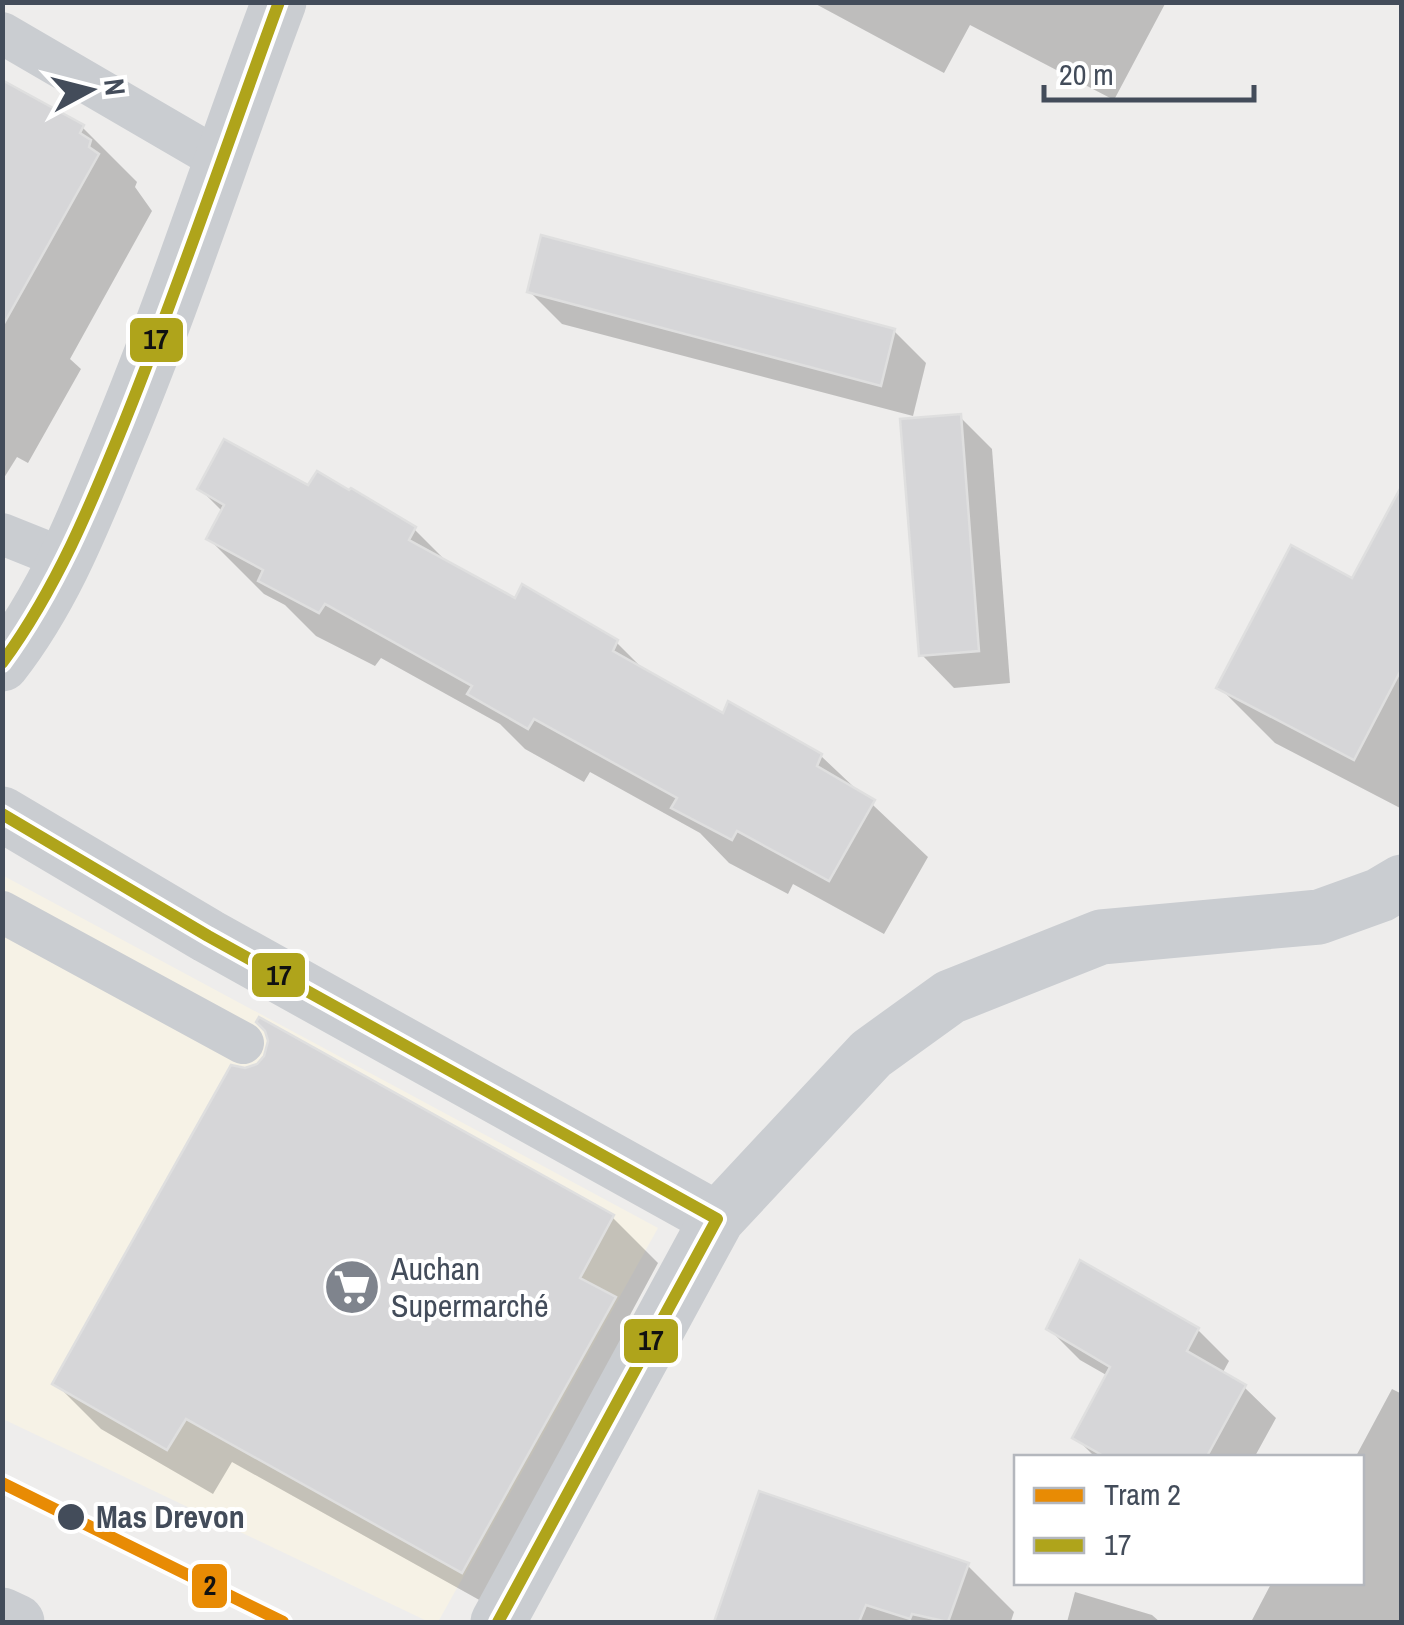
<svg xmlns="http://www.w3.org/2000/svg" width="1404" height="1625" viewBox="0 0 1404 1625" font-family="'Archivo Narrow',sans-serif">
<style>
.commercial{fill:#f6f2e6}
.shadow{fill:#0003}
.building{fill:#d6d6d8;stroke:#dfdfdf;stroke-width:2.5}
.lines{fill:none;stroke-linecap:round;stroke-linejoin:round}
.lane{stroke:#cacdd1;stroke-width:42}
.street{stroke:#cacdd1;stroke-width:55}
.bus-1-casing{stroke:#fff;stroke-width:20}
.bus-1{stroke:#afa41b;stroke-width:12}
.tram-1-casing{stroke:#fff;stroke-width:20}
.tram-1{stroke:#e88b04;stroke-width:12}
.stop-dot{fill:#434c5a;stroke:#fff;stroke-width:4}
.labels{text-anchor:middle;stroke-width:8;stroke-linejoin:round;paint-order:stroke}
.poi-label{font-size:32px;fill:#434c5a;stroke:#fff;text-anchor:start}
.stop-label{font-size:32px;font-weight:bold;fill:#434c5a;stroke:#fff;text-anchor:start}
.line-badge{stroke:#fff;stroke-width:4}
.pale-badge-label{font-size:28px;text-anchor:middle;font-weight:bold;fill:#111}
</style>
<rect width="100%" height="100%" fill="#eeedec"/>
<polygon class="commercial" points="2,875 658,1228 438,1622 429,1622 3,1419"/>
<g class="shadow">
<polygon points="812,2 1166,2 1114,100 970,25 944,73"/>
<polygon points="2,83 82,127 137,182 135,187 152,211 70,359 81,369 28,463 17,457 2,481"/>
<polygon points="530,292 894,331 926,363 913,416 562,324"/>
<polygon points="960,417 992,449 1010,683 954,688 922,655"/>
<polygon points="309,488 414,529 452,567 516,601 616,642 647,673 724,716 821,756 928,857 884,934 793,884 788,894 729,863 700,833 590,772 584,782 525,749 500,724 381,658 375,666 316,636 285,605 264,594 209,539 223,512 200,489"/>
<polygon points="1402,491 1402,809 1275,743 1220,688 1353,581"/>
<polygon points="612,1217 658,1263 630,1315 659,1344 508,1616 232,1462 213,1494 101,1429 55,1383"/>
<polygon points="1049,1329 1198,1330 1229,1361 1222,1374 1244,1387 1276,1418 1254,1458 1096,1458 1075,1437 1108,1376 1080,1360"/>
<polygon points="1392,1389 1402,1394 1402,1622 1251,1622 1272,1582 1362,1582 1362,1458 1355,1458"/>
<polygon points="760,1494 967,1565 1014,1612 1011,1621 1016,1622 717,1622"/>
<polygon points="1075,1592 1152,1615 1160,1622 1067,1622"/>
</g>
<g class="building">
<polygon points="2,80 84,125 80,133 91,140 89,147 99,154 2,327"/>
<polygon points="541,235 895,329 881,386 527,292"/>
<polygon points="961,414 979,651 919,656 900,419"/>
<polygon points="224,439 308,485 317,471 349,490 351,488 416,527 409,540 515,598 522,584 618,640 613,651 723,713 728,701 822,754 817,766 875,800 829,881 737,831 732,840 671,808 677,798 534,719 528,729 467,694 472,686 325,604 319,613 258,581 263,570 206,539 224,505 197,489"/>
<polygon points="1402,485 1402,668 1354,760 1216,688 1291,545 1352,578"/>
<polygon points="259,1017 614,1215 580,1278 616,1297 462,1573 186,1419 167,1450 52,1384 231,1065 245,1068 257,1064 264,1056 268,1041 265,1031 256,1022"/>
<polygon points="1080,1260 1199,1328 1187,1351 1246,1385 1206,1458 1107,1458 1072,1438 1110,1367 1046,1329"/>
<polygon points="759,1491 969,1563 948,1622 912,1614 910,1619 866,1605 859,1622 714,1622"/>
</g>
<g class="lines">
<g class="lane">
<polyline points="2,33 220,160"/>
<polyline points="2,534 67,560"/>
<polyline points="2,912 243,1043"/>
</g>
<g class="street">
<path d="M 2,664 C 55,596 84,519 117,440 C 177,296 224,148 279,2"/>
<polyline points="2,814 208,936 717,1219"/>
<polyline points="2,1615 17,1622"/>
<polyline points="498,1622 717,1219 871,1054 950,997 1101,937 1319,917 1380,895 1402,882"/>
</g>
<g class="bus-1-casing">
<g id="bus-1">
<path d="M 2,663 C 57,588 91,504 126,418 C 181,281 228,141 279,2"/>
<polyline points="2,814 208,936 717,1219 498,1622"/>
</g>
</g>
<use href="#bus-1" class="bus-1"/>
<g class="tram-1-casing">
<polyline id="tram-1" points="2,1483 283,1622"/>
</g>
<use href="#tram-1" class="tram-1"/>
</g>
<defs>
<g id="supermarket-disc" transform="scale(2.875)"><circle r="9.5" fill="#7f848d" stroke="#fff"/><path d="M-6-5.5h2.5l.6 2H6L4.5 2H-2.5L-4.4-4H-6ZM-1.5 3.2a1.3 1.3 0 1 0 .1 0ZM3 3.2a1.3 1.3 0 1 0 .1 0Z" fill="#fff"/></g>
</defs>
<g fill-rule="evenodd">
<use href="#supermarket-disc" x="352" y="1287"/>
</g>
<circle class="stop-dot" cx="71" cy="1517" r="15"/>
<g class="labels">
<g class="poi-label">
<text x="391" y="1280">Auchan<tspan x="391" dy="37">Supermarché</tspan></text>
</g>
<g class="stop-label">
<text x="96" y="1528">Mas Drevon</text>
</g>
</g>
<g class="line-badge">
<rect x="128" y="316" width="57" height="48" rx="10" fill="#afa41b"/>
<rect x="250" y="951" width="57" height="48" rx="10" fill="#afa41b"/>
<rect x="622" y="1317" width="58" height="48" rx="10" fill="#afa41b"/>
<rect x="190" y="1562" width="39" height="48" rx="10" fill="#e88b04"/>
</g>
<g class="pale-badge-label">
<text x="156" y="349">17</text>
<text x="279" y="985">17</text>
<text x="651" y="1350">17</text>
<text x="210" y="1595">2</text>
</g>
<rect width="1404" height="1625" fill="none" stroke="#434c5a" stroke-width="10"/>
<rect x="1014" y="1455" width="350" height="130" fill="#ffffff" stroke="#b4b7bd" stroke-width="2.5"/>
<rect x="1034" y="1488" width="50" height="15" fill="#e88b04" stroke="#b4b7bd" stroke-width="2.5"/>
<text x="1104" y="1505" font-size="30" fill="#434c5a">Tram 2</text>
<rect x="1034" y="1538" width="50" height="15" fill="#afa41b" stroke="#b4b7bd" stroke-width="2.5"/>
<text x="1104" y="1555" font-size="30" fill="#434c5a">17</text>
<g transform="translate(90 90) rotate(83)" stroke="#ffffff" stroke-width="8" paint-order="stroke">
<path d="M0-8L18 38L0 25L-18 38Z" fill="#434c5a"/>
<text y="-15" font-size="28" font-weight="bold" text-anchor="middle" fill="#434c5a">N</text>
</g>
<path d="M1044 85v15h210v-15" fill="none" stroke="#434c5a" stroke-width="5"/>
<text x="1059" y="85" font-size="30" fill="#434c5a" stroke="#ffffff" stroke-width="8" paint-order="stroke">20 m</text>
</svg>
